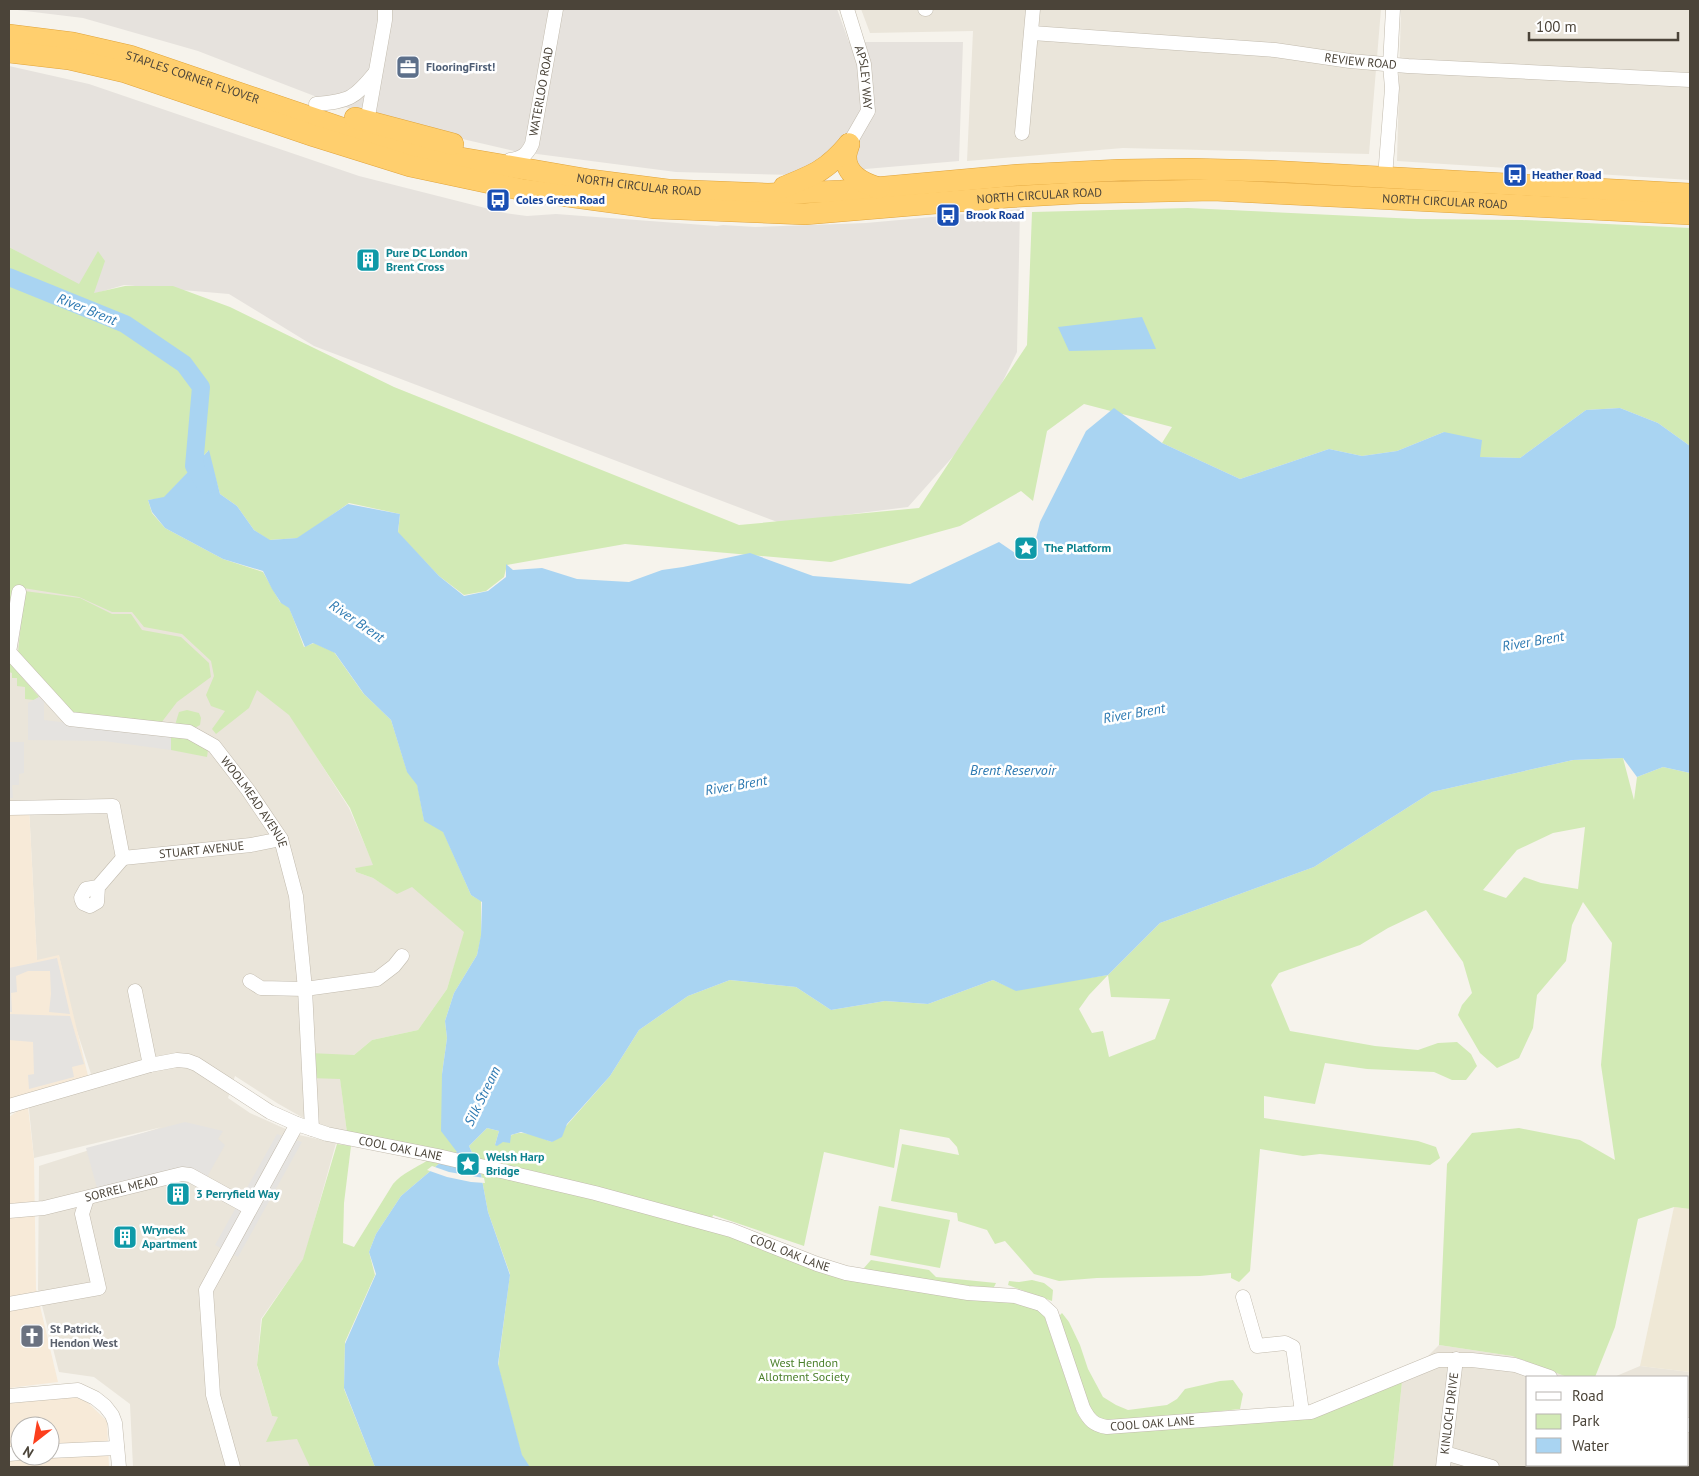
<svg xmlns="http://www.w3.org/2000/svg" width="1699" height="1476" viewBox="0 0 1699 1476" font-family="'PT Sans',sans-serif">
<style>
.residential{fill:#eae5da}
.commercial{fill:#f7ead8;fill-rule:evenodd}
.industrial{fill:#e6e2dd}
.education{fill:#efe8d6}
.green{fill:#d2eab5;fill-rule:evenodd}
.parking{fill:#e5e3e0}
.water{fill:#a9d4f2}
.pier{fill:#f6f3ec}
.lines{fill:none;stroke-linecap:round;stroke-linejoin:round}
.river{stroke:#a9d4f2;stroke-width:18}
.minor-casing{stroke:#c2bbae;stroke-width:15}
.highway-casing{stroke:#e0a43c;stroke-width:22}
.minor{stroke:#fff;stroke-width:14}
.highway{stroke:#ffcf6e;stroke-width:21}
.labels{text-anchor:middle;stroke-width:5;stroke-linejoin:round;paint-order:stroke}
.street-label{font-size:12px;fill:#4b4439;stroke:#fff}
.service-label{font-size:12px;font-weight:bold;fill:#4e5e75;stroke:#fff;text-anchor:start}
.transit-label{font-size:12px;font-weight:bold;fill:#164399;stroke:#fff;text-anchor:start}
.culture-label{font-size:12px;font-weight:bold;fill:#0d838f;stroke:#fff;text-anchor:start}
.worship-label{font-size:12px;font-weight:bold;fill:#5b616d;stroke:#fff;text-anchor:start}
.park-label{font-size:12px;fill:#4a7f2a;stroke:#fff}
.water-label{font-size:14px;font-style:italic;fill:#2e7ab2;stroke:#fff}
</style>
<rect width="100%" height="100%" fill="#f6f3ec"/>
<g class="residential">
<polygon points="861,9 1381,9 1369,154 1123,148 967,161 973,31 870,33"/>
<polygon points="1401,9 1690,9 1690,180 1397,161"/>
<polygon points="9,583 190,610 290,715 349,808 374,866 355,868 356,872 373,878 397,893 412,886 465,932 447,989 418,1030 372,1040 354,1055 340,1078 347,1133 305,1119 277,1103 235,1076 228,1098 250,1113 299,1135 336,1143 304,1258 261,1319 257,1366 272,1416 303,1420 324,1467 133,1467 130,1404 94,1377 59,1372 38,1290 39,1166 162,1127 34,1158 28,1100 93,1080 74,1022 59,956 37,961 29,807 9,808"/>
<polygon points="1439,1345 1512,1356 1567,1377 1528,1377 1528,1465 1688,1465 1688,1377 1614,1377 1640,1366 1690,1372 1690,1467 1393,1467 1402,1382"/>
</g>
<g class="commercial">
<polygon points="29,807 37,960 59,955 89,1080 9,1102 9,808"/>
<polygon points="28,1107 34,1158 36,1289 58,1382 9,1388 9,1117 19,1110"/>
<path d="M 62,1396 L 84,1399 L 107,1421 L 109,1467 L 9,1467 L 9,1402 ZM 20,1426 L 50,1426 L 50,1456 L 20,1456 Z"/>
</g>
<g class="industrial">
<polygon points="9,9 837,9 849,42 963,42 959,161 795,175 676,172 514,151 385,121 317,97 198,51 83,18"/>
<polygon points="9,66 89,84 359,176 505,213 527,216 556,214 717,226 723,225 755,227 866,223 1020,209 1017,352 982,424 908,507 780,523 314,346 229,294 124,285 93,294 9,247"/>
</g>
<polygon class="education" points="1674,1207 1690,1209 1690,1372 1640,1366"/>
<g class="green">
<polygon points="1188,208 1417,219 1522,220 1690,228 1690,446 1658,423 1620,408 1586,410 1520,458 1480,457 1444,432 1397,451 1362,456 1329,449 1240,479 1162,443 1172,427 1084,404 1047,431 1033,501 1021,491 960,526 831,562 625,544 507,565 504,577 486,591 464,595 439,576 398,533 400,514 349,503 299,538 269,540 254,530 237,506 220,494 208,451 164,498 148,500 152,513 165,528 223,559 263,572 280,602 289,607 304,647 314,643 334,652 363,693 391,720 407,771 417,783 424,820 443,831 471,895 481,901 481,937 477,955 454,993 445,1021 447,1038 442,1074 457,1152 451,1155 347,1133 340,1079 309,1078 309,1053 354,1055 372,1040 418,1030 447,989 464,932 412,887 397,894 373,878 356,872 355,868 373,865 350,808 289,715 257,690 249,708 216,734 212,729 225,711 211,706 206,695 214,676 211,661 182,634 144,627 132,612 112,612 79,597 17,587 9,603 9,247 79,284 98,251 105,261 94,293 125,286 173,286 230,307 394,387 739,525 919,508 1027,345 1032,212"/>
<polygon points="24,591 80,598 112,614 131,614 142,630 181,637 209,663 211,677 177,702 161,723 73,714 18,653"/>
<polygon points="9,662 39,697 34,700 25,699 25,687 17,686 17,678 12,678 12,673 9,672"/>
<polygon points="187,710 199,713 201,718 200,725 191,730 175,725 179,712"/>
<polygon points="171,735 194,739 208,750 207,757 171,750"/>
<path d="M 1623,758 L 1634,800 L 1637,777 L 1663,767 L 1690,773 L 1690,1209 L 1674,1207 L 1638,1219 L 1615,1327 L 1595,1377 L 1567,1377 L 1512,1356 L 1439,1345 L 1447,1164 L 1472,1133 L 1519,1128 L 1580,1140 L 1615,1160 L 1601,1065 L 1612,943 L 1583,902 L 1572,925 L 1566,961 L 1537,995 L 1533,1028 L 1519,1058 L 1497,1068 L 1480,1053 L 1458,1015 L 1462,1005 L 1472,993 L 1463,962 L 1426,910 L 1388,928 L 1360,945 L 1279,973 L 1271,985 L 1290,1031 L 1375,1046 L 1418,1050 L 1438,1043 L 1457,1042 L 1471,1054 L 1477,1066 L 1466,1080 L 1452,1080 L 1434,1072 L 1367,1069 L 1325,1063 L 1315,1104 L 1264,1096 L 1264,1118 L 1418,1141 L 1436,1147 L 1440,1158 L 1430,1165 L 1320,1154 L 1303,1156 L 1260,1149 L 1250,1271 L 1239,1282 L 1231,1278 L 1231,1273 L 1200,1276 L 1097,1278 L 1059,1281 L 1034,1274 L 1005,1241 L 995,1244 L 987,1230 L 958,1221 L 957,1213 L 891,1201 L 902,1144 L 959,1155 L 957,1147 L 949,1138 L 900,1129 L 894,1168 L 824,1152 L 804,1246 L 713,1215 L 708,1231 L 723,1233 L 759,1246 L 835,1277 L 963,1299 L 1021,1303 L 1043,1312 L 1077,1413 C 1084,1424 1088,1429 1100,1431 L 1345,1406 L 1349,1404 L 1348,1402 L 1402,1382 L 1393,1467 L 530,1467 L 522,1457 L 498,1366 L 510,1274 L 488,1212 L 480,1169 L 469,1146 L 487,1128 L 499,1131 L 495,1145 C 501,1142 506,1138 512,1135 C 524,1129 540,1138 552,1142 L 610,1076 L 639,1030 L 688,996 L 730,980 L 796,987 L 831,1010 L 885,1001 L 928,1004 L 993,980 L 1013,989 L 1108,975 L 1160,923 L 1314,867 L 1432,792 L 1573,760 ZM 1585,827 L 1578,889 L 1541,883 L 1524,877 L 1506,898 L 1483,890 L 1517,850 L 1553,833 ZM 1108,975 L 1111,997 L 1170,999 L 1155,1039 L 1109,1057 L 1103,1031 L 1092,1033 L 1079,1009 L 1089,995 Z"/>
<path d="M 337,1144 L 351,1146 L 344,1203 L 343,1243 L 354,1247 L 393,1184 C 402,1173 416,1168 428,1160 L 441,1162 L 401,1196 L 376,1234 L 369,1252 L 375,1275 L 345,1342 L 344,1389 L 375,1467 L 310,1467 L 297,1439 L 266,1442 L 278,1417 L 272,1416 L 257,1365 L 262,1319 L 303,1259 Z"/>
<polygon points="879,1206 950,1220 940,1268 870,1255"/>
<polygon points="871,1260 929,1270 936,1277 996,1283 993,1289 962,1288 875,1273 864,1268"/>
<polygon points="1032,1280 1044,1283 1053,1290 1052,1301 1008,1285 1009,1281 1019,1282"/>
<polygon points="1062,1313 1069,1322 1080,1345 1088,1369 1103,1397 1116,1405 1128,1410 1167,1405 1177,1399 1185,1389 1220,1381 1233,1380 1243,1394 1240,1409 1110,1423 1092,1416 1055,1320"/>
</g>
<g class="parking">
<polygon points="39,697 44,701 44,720 171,735 171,750 104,741 28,740 28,703"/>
<polygon points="9,742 24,742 24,773 19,774 19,785 12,785 13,798 9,798"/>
<polygon points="57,958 70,1014 49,1012 51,994 50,971 28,971 16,976 17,992 11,993 12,1012 9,1012 9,968"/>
<polygon points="9,1014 70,1016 84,1064 72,1067 74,1077 29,1089 28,1075 34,1074 33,1042 9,1040"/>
<polygon points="185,1122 223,1131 218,1139 225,1145 207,1177 97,1188 86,1148"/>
<polygon points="277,1134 302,1142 238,1257 215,1245"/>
</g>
<g class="water">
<polygon points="1142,317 1156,349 1069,351 1058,327"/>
<polygon points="1114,408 1162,443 1240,479 1329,449 1362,456 1397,451 1444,432 1482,440 1480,457 1520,458 1586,410 1620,408 1658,423 1690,446 1690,773 1663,767 1637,777 1623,758 1573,760 1432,792 1314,867 1160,923 1108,975 1016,991 993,980 928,1004 885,1001 831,1010 796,987 730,980 688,996 639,1030 610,1076 567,1124 562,1137 552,1142 521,1132 511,1135 510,1143 503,1142 497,1146 495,1145 499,1131 487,1128 469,1146 480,1169 488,1212 510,1275 498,1364 522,1455 530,1467 375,1467 344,1388 345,1344 376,1274 369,1252 376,1234 401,1196 441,1162 457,1152 441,1131 442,1074 447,1038 445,1021 454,993 477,955 481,935 482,902 471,895 443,832 424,821 417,785 407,772 391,720 364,694 335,653 313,643 305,647 289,608 281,603 272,589 263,571 223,559 165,528 152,512 148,500 164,497 209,450 220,494 237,506 254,530 270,540 297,538 348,504 400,514 398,532 439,576 464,596 488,591 506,577 506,564 513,570 542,568 577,579 629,582 662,570 683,567 750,553 813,576 910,584 999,542 1018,555 1032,555 1040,522 1086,431"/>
</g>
<polygon class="pier" points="432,1166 449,1172 484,1178 485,1183 471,1182 447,1177 427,1170"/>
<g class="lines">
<polyline class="river" points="9,277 125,324 184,364 201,387 194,466 206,485"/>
<g class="minor-casing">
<g id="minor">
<path id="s1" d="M 847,9 L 864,64 L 868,111 L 849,144"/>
<polyline points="925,9 926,9"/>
<path id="s2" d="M 1032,33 L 1275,50 L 1350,61 L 1408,66 L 1690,80"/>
<path d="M 316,104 C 349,101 354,99 375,73"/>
<polyline points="367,122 385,20 385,9"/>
<polyline points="1022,133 1033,9"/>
<path id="s3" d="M 510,160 C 522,158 527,155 532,144 L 556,9"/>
<polyline points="1385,177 1392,88 1390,65 1393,9"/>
<path id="s4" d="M 19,592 L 9,652 L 70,719 L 189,732 L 214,746 L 248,790 L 281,839 L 296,896 L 305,989 L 312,1129"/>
<path id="s5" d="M 9,808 L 113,806 L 123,858 L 251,845 L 281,839"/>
<polyline points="98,887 86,889 81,898 83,903 90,906 97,902 98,887 123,858"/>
<polyline points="250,981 261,988 305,989 377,979 394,966 402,956"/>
<polyline points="135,991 150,1065"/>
<path id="s6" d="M 9,1106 L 150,1065 L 177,1060 L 188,1061 L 196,1064 L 270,1112 L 297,1124 L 327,1134 L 438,1156 L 595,1193 L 731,1230 L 817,1264 L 846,1273 L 968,1293 L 1015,1296 L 1041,1304 L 1051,1313 L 1083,1408 C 1089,1420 1094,1425 1107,1427 L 1311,1412 L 1438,1360 L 1472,1360 L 1515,1365 L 1550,1377"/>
<path id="s7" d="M 9,1211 L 44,1208 L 182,1174 L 190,1175 L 250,1208"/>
<polyline points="1243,1297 1257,1346 1285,1343 1293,1347 1302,1412"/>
<polyline points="9,1304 99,1288 82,1214 87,1198"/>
<polyline points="9,1396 78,1390 95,1398 105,1406 112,1415 115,1423 119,1467"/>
<polyline points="1688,1425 1690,1425"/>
<polyline points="50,1451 117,1448"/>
<polyline points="1445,1453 1492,1467"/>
<polyline points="9,1454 20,1453"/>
<polyline points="233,1467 213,1395 206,1290 297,1124"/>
<path id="s8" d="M 1443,1467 L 1456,1359"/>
<polyline points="1594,1467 1595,1465"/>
</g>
</g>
<g class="highway-casing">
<g id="highway">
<path id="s9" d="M 9,35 L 73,43 L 130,56 L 371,138 L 414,150 L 590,180 L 668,190 L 768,194 L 841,191 L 1018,175 L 1121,170 L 1190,169 L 1269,171 L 1690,194"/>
<path id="s10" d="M 9,52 L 69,59 L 125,72 L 314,136 L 410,166 L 523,190 L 655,208 L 805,214 L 1008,197 L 1079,193 L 1213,190 L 1690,214"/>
<polyline points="355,118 453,144"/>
<path d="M 849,144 C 848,148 846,153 846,156 C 845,175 865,184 879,188"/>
<path d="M 784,187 C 814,175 827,170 849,144"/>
</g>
</g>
<use href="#minor" class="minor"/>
<use href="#highway" class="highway"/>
</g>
<defs>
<g id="office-square" transform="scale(1.25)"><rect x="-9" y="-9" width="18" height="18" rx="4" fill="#5c6f8a" stroke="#fff"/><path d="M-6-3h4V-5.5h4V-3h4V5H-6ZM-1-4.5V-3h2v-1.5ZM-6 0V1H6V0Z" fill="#fff"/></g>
<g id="bus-square" transform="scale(1.25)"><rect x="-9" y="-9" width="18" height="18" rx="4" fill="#1a4fb4" stroke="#fff"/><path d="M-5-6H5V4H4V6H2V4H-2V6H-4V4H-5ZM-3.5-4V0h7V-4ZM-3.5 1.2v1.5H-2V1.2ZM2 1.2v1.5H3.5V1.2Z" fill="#fff"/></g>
<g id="building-square" transform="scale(1.25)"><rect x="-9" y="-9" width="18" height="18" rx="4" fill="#0f9aa8" stroke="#fff"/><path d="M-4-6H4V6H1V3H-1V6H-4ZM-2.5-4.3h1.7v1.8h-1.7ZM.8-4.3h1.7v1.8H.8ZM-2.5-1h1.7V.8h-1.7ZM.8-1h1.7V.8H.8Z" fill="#fff"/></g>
<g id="sight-square" transform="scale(1.25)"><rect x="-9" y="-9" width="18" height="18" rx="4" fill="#0f9aa8" stroke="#fff"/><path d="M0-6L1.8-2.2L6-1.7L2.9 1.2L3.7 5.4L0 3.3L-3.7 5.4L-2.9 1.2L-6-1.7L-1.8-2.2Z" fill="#fff"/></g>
<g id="church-square" transform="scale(1.25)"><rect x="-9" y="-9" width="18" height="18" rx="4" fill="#6b7280" stroke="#fff"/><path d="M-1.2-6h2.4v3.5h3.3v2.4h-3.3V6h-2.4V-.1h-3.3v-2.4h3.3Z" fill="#fff"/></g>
</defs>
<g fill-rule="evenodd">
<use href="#office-square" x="408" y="67"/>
<use href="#bus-square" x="1515" y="175"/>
<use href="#bus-square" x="498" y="200"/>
<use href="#bus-square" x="948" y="215"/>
<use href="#building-square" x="368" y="260"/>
<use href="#sight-square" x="1026" y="548"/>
<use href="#sight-square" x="468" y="1164"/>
<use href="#building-square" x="178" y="1194"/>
<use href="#building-square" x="125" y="1237"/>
<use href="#church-square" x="32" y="1336"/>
</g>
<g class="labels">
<g class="street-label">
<text dy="4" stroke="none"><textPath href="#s2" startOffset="330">REVIEW ROAD</textPath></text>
<text dy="4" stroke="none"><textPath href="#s9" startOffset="189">STAPLES CORNER FLYOVER</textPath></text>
<text dy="4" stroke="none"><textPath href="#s1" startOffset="71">APSLEY WAY</textPath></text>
<text dy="4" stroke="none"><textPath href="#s3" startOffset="82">WATERLOO ROAD</textPath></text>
<text dy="4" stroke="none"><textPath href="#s9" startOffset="650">NORTH CIRCULAR ROAD</textPath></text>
<text dy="4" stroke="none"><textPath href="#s10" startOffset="1052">NORTH CIRCULAR ROAD</textPath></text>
<text dy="4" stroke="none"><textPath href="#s10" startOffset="1458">NORTH CIRCULAR ROAD</textPath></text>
<text dy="4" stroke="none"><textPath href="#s4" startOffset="369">WOOLMEAD AVENUE</textPath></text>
<text dy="4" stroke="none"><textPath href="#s5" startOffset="236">STUART AVENUE</textPath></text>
<text dy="4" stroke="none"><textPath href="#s6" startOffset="418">COOL OAK LANE</textPath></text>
<text dy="4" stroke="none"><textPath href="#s7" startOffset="115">SORREL MEAD</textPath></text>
<text dy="4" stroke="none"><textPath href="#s6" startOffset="822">COOL OAK LANE</textPath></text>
<text dy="4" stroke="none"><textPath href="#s8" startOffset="54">KINLOCH DRIVE</textPath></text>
<text dy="4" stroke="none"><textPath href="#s6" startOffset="1271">COOL OAK LANE</textPath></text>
</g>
<g class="service-label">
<text x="426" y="71">FlooringFirst!</text>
</g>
<g class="transit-label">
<text x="1532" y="179">Heather Road</text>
<text x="516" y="204">Coles Green Road</text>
<text x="966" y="219">Brook Road</text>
</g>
<g class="culture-label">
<text x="386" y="257">Pure DC London<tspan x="386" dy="14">Brent Cross</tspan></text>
<text x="1044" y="552">The Platform</text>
<text x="486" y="1161">Welsh Harp<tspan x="486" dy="14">Bridge</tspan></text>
<text x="196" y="1198">3 Perryfield Way</text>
<text x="142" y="1234">Wryneck<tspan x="142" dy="14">Apartment</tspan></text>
</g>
<g class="worship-label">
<text x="50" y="1333">St Patrick,<tspan x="50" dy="14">Hendon West</tspan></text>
</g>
<g class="park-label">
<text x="804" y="1367">West Hendon<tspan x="804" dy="14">Allotment Society</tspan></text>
</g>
<g class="water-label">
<text transform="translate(87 309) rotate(22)" y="5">River Brent</text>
<text transform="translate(357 621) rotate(34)" y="5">River Brent</text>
<text transform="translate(1533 641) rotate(-10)" y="5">River Brent</text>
<text transform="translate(1134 713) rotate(-10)" y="5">River Brent</text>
<text x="1013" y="775">Brent Reservoir</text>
<text transform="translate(736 785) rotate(-10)" y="5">River Brent</text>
<text transform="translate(482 1096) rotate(-64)" y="5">Silk Stream</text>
</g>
</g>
<rect width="1699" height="1476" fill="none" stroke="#4b4439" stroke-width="20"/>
<rect x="1526" y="1376" width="162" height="90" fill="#ffffff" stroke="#b7b4b0"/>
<rect x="1536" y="1392" width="25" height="8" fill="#ffffff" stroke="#b7b4b0"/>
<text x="1572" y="1401" font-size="15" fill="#4b4439">Road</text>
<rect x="1536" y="1414" width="25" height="15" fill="#d2eab5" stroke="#b7b4b0"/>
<text x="1572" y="1426" font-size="15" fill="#4b4439">Park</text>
<rect x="1536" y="1438" width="25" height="15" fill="#a9d4f2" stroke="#b7b4b0"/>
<text x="1572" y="1451" font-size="15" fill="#4b4439">Water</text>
<g transform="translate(35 1441) rotate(211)"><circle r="24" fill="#ffffff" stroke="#b7b4b0"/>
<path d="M0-4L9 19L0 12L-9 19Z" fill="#fc3f1d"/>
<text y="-8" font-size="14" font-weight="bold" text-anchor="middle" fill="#4b4439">N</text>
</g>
<path d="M1529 32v8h149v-8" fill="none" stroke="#4b4439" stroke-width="2.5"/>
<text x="1536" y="32" font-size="15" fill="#4b4439" stroke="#ffffff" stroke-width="4" paint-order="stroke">100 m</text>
</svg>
